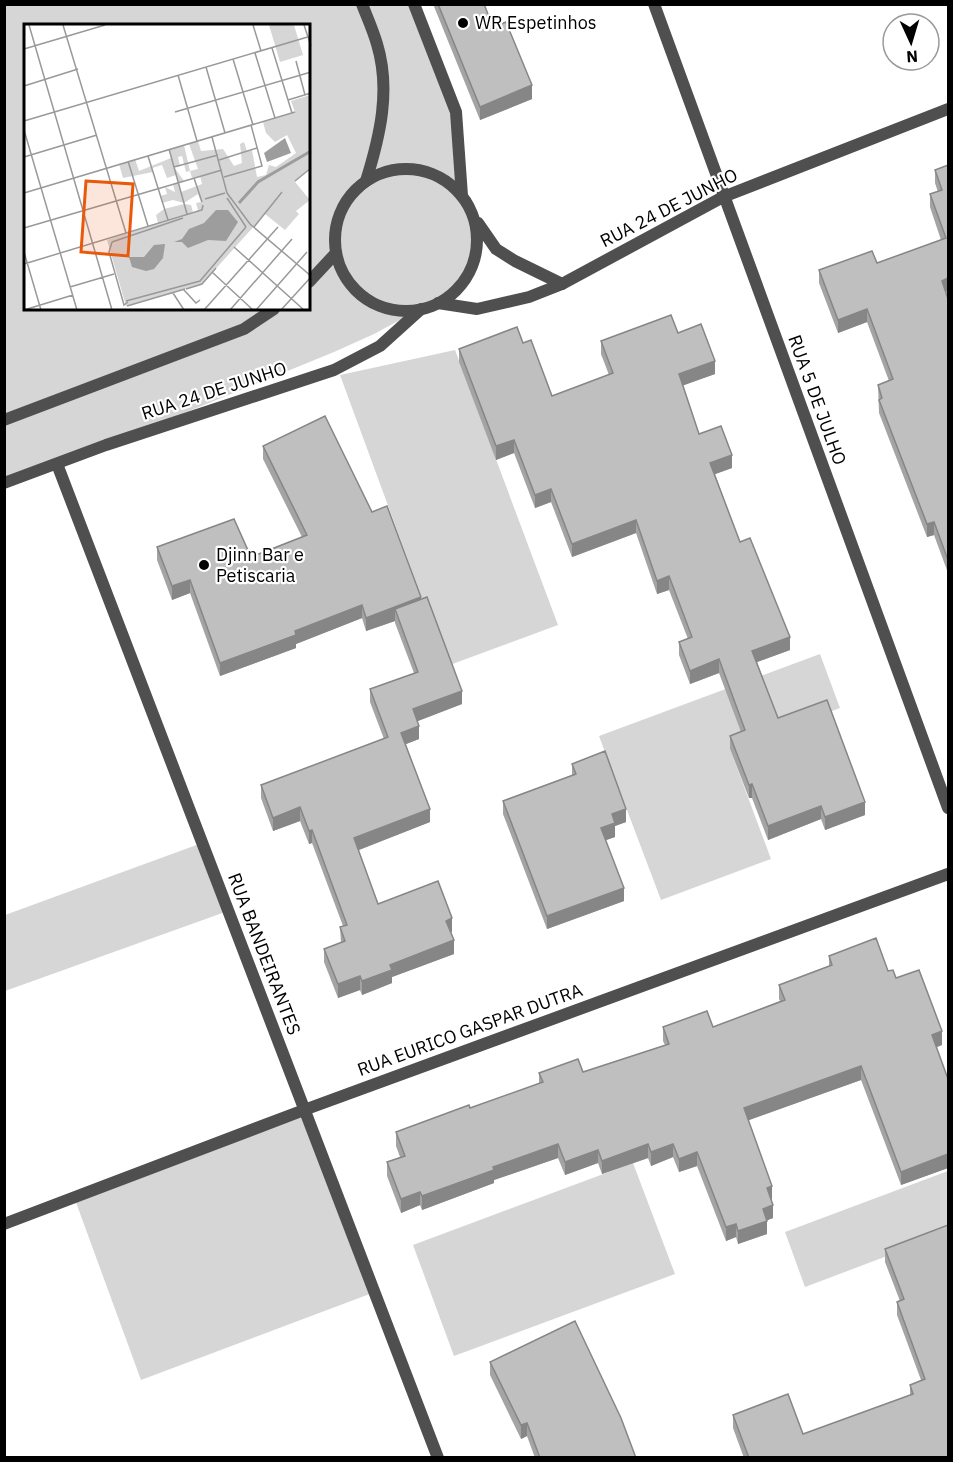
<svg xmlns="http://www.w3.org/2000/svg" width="953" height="1462" viewBox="0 0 953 1462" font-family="'IBM Plex Sans',sans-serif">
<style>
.green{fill:#d6d6d6;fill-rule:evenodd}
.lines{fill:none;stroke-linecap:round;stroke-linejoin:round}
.minor{stroke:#4f4f4f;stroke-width:12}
.wall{fill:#a4a4a4}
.shaded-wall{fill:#868686}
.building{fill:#bfbfbf;stroke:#868686;stroke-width:1.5}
.poi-dot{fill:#000;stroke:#fff;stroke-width:2}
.labels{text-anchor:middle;stroke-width:4.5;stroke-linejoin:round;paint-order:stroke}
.poi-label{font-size:18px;fill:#000;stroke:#fff;text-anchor:start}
.street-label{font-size:18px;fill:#000;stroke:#fff}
.inset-river{fill:none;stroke:#9d9d9d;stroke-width:3}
.inset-road{fill:none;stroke:#999;stroke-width:1.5}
.view{fill:#e8590c;fill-opacity:0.15;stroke:#e8590c;stroke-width:3}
.inset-edge{fill:none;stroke:#000;stroke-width:3}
</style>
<rect width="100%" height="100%" fill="#fff"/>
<g class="green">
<path d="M 5,5 L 412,5 L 453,114 L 474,233 L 472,254 L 465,273 L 452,289 L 435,301 L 374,334 L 334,352 L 106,445 L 5,483 ZM 26,26 L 309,26 L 309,309 L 26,309 Z"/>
<polygon points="455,350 558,625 447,666 340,375"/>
<polygon points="820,654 840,708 730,749 771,859 661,900 599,736"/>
<polygon points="202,843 228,911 5,991 5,915"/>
<polygon points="304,1110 375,1292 141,1380 74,1197"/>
<polygon points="633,1163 675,1274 454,1356 413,1245"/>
<polygon points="948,1171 948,1233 805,1287 785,1232"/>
</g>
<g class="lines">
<g class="minor">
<path d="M 362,4 C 367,17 373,30 377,44 C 391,90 380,136 366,181"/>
<polyline points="414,4 456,112 462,196"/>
<polyline points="654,4 948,808"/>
<circle cx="406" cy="240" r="71"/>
<polyline points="478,223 496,249 515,261 562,284"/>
<polyline points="309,282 336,253"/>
<polyline points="438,303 477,309 529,297 562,284 723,197 948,109"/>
<polyline points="4,420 244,329 274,309"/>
<polyline points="57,464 438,1458"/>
<polyline points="4,483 106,445 334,370 380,346 421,309"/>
<polyline points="4,1224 304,1110 948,874"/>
</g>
</g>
<g class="wall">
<polygon points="433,4 484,4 493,27 532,99 480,120"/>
<polygon points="948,165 946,292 948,299 948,573 934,535 927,537 879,413 878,385 889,381 867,322 838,333 819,283 819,270 877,263 941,240 930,207 930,194 938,192 935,183 935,170"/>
<polygon points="678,333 715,374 683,385 699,434 732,468 715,474 740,542 790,650 757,662 778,718 865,815 825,830 821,819 768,840 752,798 749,798 730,749 730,736 741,732 719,673 690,684 679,655 679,642 688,639 669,590 657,594 636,533 572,557 551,502 535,508 514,453 496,460 459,362 459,349 523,343 552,396 609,375 601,354 601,341"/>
<polygon points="263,446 372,512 421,600 462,704 417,721 419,739 406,744 430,822 358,850 378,904 452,932 451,932 454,954 392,977 392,983 362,995 360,990 338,998 324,962 324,949 341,943 340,927 343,926 312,843 309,844 300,821 273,831 261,798 261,785 384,739 370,702 370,689 414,673 395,623 395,621 366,631 362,618 296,644 296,648 220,676 190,593 172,600 157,560 157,547 251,557 302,537 263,459"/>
<polygon points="572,764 626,822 615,826 615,837 605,840 624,901 547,929 503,814 503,801 572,775"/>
<polygon points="829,956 888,971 896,978 942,1045 936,1047 948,1079 948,1168 901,1185 861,1080 748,1120 772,1199 771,1200 773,1218 767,1220 767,1234 738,1244 736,1237 726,1241 697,1166 679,1172 673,1157 651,1166 648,1158 602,1174 598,1163 565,1175 558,1158 494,1180 494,1183 422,1210 420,1205 401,1213 387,1176 387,1162 400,1157 396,1146 396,1132 470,1108 539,1084 539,1073 583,1072 665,1045 663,1041 663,1027 713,1027 780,1001 779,999 779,985 829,967"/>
<polygon points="948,1225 948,1458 744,1458 733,1428 733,1415 803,1434 910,1395 910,1385 921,1380 897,1315 897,1302 900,1301 885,1262 885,1249"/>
<polygon points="490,1362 636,1458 535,1458 527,1436 521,1439 490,1375"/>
</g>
<g class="shaded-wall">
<polygon points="532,85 532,99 480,120 480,107"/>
<polygon points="948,278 948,291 942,294 942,281"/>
<polygon points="867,309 867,322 838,333 838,320"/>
<polygon points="715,361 715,374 679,387 679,374"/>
<polygon points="514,440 514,453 496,460 496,446"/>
<polygon points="732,455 732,468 710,476 710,463"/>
<polygon points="551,489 551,502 535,508 535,495"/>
<polygon points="636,520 636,533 572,557 572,544"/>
<polygon points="934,522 934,535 927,537 927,524"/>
<polygon points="669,576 669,590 657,594 657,581"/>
<polygon points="190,580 190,593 172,600 172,586"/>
<polygon points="421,597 421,611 395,609 395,621 366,631 366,618"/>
<polygon points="362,605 362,618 296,644 296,648 220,676 220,663 295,631"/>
<polygon points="790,637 790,650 752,664 752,651"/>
<polygon points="719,659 719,673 690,684 690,671"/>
<polygon points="462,691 462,704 413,723 413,709"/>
<polygon points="419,726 419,739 401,746 401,733"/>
<polygon points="752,784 752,798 749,798 749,785"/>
<polygon points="865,802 865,815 825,830 825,817"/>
<polygon points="821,806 821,819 768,840 768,826"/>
<polygon points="300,807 300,821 273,831 273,818"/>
<polygon points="430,809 430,822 354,852 354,838"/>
<polygon points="626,809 626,822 615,826 615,837 601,842 601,828 612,814"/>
<polygon points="312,830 312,843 309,844 309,831"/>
<polygon points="624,888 624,901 547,929 547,916"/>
<polygon points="452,918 452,932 446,934 446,921"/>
<polygon points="454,940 454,954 392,977 392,983 362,995 362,981 390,965"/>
<polygon points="360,976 360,990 338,998 338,984"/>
<polygon points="942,1031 942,1045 932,1049 932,1035"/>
<polygon points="861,1066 861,1080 744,1122 744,1108"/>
<polygon points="558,1144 558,1158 494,1180 494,1183 422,1210 422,1196 493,1167"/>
<polygon points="648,1144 648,1158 602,1174 602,1161"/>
<polygon points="673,1144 673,1157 651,1166 651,1152"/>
<polygon points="598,1150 598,1163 565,1175 565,1162"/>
<polygon points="697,1152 697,1166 679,1172 679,1159"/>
<polygon points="948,1154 948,1168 901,1185 901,1172"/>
<polygon points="772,1186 772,1199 767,1201 767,1188"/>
<polygon points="420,1192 420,1205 401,1213 401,1199"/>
<polygon points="773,1205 773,1218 763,1222 763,1209"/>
<polygon points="767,1221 767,1234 738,1244 738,1231"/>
<polygon points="736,1224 736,1237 726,1241 726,1227"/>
<polygon points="527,1423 527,1436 521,1439 521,1425"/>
</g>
<g class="building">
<polygon points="438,4 484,4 493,27 506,22 532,85 480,107"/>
<polygon points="948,165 948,278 942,281 948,299 948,560 934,522 927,524 879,400 882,398 878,385 893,379 867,309 838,320 819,270 872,251 877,263 946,238 930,194 942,190 935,170"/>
<polygon points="671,315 678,333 701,324 715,361 679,374 699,434 721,426 732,455 710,463 740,542 750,538 790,637 752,651 778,718 827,700 865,802 825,817 821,806 768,826 752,784 749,785 730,736 745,730 719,659 690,671 679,642 692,637 669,576 657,581 636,520 572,544 551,489 535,495 514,440 496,446 459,349 517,327 523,343 531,340 552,396 613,373 601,341"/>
<polygon points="325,416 372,512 387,506 421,597 366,618 362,605 295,631 296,635 220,663 190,580 172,586 157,547 234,519 251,557 307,535 263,446"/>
<polygon points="427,597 462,691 413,709 419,726 401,733 430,809 354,838 378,904 438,881 452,918 446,921 454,940 390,965 392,970 362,981 360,976 338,984 324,949 345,941 340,927 347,925 312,830 309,831 300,807 273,818 261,785 388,737 370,689 418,672 395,609"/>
<polygon points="605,751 626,809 612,814 615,823 601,828 624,888 547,916 503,801 576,774 572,764"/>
<polygon points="876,938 888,971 893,970 896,978 919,970 942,1031 932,1035 948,1079 948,1154 901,1172 861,1066 744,1108 772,1186 767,1188 773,1205 763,1209 767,1221 738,1231 736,1224 726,1227 697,1152 679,1159 673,1144 651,1152 648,1144 602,1161 598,1150 565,1162 558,1144 493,1167 494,1170 422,1196 420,1192 401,1199 387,1162 405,1156 396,1132 469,1105 470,1108 543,1082 539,1073 578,1059 583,1072 669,1044 663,1027 707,1011 713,1027 785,1000 779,985 832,965 829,956"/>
<polygon points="948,1225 948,1458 749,1458 733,1415 788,1394 803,1434 913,1394 910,1385 925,1379 897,1302 904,1299 885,1249"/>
<polygon points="575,1321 621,1418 636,1458 540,1458 527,1423 521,1425 490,1362"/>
</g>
<g class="poi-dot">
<circle cx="463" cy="23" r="6"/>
<circle cx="204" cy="565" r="6"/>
</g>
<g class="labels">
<g class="poi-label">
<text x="475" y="29">WR Espetinhos</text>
<text x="216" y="561">Djinn Bar e<tspan x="216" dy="21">Petiscaria</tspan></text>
</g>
<g class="street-label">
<text transform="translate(669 208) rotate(-27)" y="6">RUA 24 DE JUNHO</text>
<text transform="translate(214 391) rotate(-18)" y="6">RUA 24 DE JUNHO</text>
<text transform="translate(817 400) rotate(70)" y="6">RUA 5 DE JULHO</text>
<text transform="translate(264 954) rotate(69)" y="6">RUA BANDEIRANTES</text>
<text transform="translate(470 1030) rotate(-20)" y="6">RUA EURICO GASPAR DUTRA</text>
</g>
</g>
<g transform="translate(24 24)">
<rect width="286" height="286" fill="#fff"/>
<path d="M 245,1 L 270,1 L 279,31 L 256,38 ZM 286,71 L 286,144 L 271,158 L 286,176 L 272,187 L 275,190 L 261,206 L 241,190 L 178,260 L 102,282 L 83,216 L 134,199 L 132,191 L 140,185 L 160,180 L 167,181 L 169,188 L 174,186 L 172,179 L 177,178 L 174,170 L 160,179 L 149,176 L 138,179 L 136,172 L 143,170 L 141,163 L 151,168 L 149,160 L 154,158 L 152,151 L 143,154 L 138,141 L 128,144 L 129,148 L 99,154 L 95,140 L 111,135 L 115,147 L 147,134 L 145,125 L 160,121 L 166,147 L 174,145 L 165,120 L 174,117 L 177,127 L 199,125 L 210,142 L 218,139 L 216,120 L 220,118 L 223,127 L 228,126 L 233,153 L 242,151 L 245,141 L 252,143 L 272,129 L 263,111 L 251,118 L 242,109 L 239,98 L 271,88 L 267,77 ZM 158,132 L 162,148 L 166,147 L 168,154 L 176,152 L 178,160 L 157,168 L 154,159 L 160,157 L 150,143 L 156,142 L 154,133 Z" fill="#d6d6d6" fill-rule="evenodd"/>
<path d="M 261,114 L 267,129 L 243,138 L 240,129 ZM 192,186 L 204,186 L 214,198 L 202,217 L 184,216 L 164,224 L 158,218 L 150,218 L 158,215 L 165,205 L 180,199 ZM 141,220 L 139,234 L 130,245 L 122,247 L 108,243 L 105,233 L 120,233 L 130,221 Z" fill="#9d9d9d"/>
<path class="inset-river" d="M 215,179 L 234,158 L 287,127"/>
<path class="inset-road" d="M 5,1 L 88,286M 39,1 L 102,209M 229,1 L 237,27M 280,1 L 287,22M 248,24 L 268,89M 0,25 L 81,1M 231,29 L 251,94M 209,35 L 229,101M 272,37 L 281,71M 182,43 L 201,109M 154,51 L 173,117M 0,62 L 54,45M 264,76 L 287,69M 151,88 L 287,48M 0,97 L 287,12M 0,106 L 53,286M 188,113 L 203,169M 145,125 L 163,190M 124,132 L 144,196M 0,133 L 73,111M 195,136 L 233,124M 104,137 L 124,202M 150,143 L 194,131M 200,153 L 238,142 L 227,101M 170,154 L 178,178M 271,157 L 287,144M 0,169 L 271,88M 203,169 L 226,200 L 287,252M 203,174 L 222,203M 181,175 L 201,169M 230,203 L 258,168M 0,204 L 198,146M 88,218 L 159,194M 88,218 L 85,228 L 100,281 L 104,278M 210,223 L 280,286M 0,228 L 17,286M 0,240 L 178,186 L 179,181M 188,248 L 229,286M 46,263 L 90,250M 162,265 L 178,260 L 192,244M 160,266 L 172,279 L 176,276M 149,269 L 160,286M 102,277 L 176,257 L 222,203M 103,282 L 161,265M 0,286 L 49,271M 180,286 L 254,203M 206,286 L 268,215M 232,286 L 283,228M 257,286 L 287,253"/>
<path class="view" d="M 62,157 L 109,160 L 104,232 L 57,228 Z"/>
<rect width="286" height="286" class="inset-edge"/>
</g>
<rect width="953" height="1462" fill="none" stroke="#000000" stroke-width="12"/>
<g transform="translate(911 42) rotate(176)"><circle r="28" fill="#ffffff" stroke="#999999" stroke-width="1.5"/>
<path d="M0-4.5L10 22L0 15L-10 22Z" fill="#000000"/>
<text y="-9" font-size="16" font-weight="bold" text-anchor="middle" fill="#000000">N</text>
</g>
</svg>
